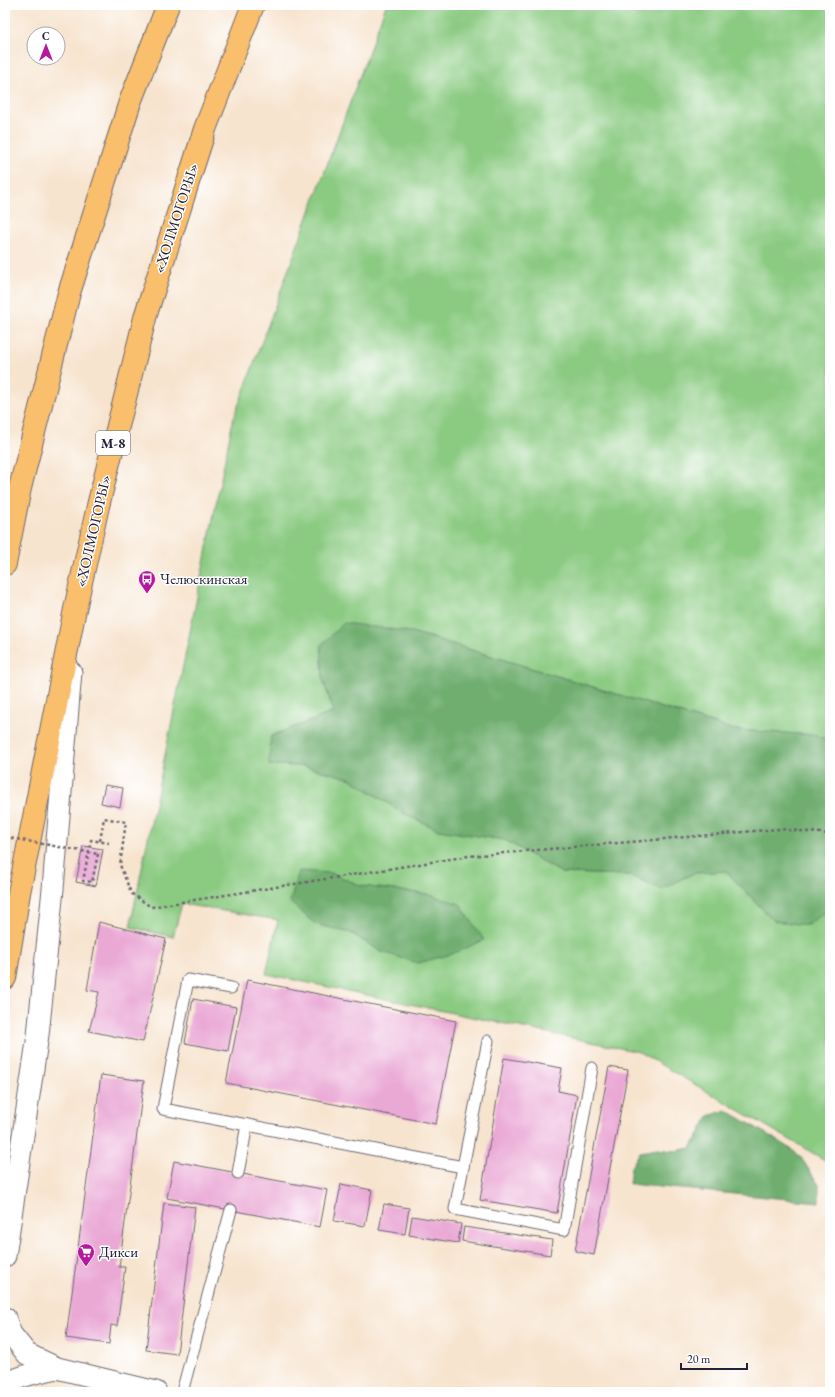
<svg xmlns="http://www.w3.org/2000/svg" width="835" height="1397" viewBox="0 0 835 1397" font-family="'EB Garamond',serif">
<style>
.green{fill:#8aca81;stroke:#56765e;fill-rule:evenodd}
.forest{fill:#6fae6f;stroke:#486855}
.building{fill:#eaa8d5}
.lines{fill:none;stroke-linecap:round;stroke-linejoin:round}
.lane-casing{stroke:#6d666f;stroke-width:13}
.street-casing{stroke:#6d666f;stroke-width:23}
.highway-casing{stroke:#6d666f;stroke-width:24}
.path{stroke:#6d666f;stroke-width:2.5;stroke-dasharray:3 3;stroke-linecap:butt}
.lane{stroke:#fff;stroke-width:11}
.street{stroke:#fff;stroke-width:21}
.highway{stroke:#f9bf6d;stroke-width:22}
.path-bridge{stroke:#6d666f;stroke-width:2.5;stroke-dasharray:3 3;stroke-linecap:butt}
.labels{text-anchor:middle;stroke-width:3;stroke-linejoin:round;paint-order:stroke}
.shield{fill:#fff;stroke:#646476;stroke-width:1}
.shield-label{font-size:14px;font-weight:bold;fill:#22223b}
.street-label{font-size:15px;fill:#22223b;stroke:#fff}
.poi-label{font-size:15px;fill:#22223b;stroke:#fff;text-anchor:start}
</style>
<rect width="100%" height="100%" fill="#fff"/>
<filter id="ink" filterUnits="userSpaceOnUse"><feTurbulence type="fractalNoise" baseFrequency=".025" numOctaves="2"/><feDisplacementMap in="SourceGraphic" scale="8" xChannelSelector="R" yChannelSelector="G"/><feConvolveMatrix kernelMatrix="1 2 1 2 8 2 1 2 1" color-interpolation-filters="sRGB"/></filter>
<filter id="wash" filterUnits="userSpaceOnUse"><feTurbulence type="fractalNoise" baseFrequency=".012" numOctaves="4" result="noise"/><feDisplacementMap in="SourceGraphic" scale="16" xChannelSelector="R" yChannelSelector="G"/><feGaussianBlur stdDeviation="0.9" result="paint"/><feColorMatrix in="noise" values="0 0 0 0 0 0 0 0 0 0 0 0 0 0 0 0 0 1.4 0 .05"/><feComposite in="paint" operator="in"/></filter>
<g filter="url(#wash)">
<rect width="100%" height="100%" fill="#f7e4cf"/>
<path class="green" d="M 386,5 L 830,5 L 830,741 L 816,735 L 735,730 L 412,632 L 323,680 L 334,712 L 271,736 L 270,765 L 303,766 L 349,778 L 405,814 L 439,830 L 505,840 L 562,873 L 630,875 L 661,889 L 694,873 L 726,871 L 774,921 L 807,925 L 830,909 L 830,1163 L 639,1052 L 266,974 L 278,920 L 182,904 L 173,937 L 130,927 L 233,420 ZM 331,873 L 361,886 L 427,894 L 382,952 L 351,933 Z"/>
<g class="forest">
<polygon points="344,623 412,632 735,730 816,735 830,741 830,909 807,925 774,921 726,871 694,873 661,889 630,875 562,873 505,840 439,830 405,814 349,778 303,766 269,765 271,736 334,712 323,680 321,645"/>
<polygon points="299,871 331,873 361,886 427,894 460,904 484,940 452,954 418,963 382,952 351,933 315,924 290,902"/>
<polygon points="726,1110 787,1146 800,1156 819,1185 819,1202 629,1184 631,1167 640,1152 658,1149 674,1151 691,1148 709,1116"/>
</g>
<g id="blocks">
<g class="building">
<polygon points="105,785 123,788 120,807 101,803"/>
<polygon points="83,846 103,849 96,886 76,882"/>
<polygon points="99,922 166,939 143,1042 89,1031 99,992 87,990"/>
<polygon points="247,980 456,1021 436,1124 226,1083"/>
<polygon points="193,999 236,1007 228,1051 185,1043"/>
<polygon points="504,1058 562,1068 558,1091 577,1095 557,1213 480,1200"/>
<polygon points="609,1067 628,1070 594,1255 575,1251"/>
<polygon points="101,1075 144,1081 119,1267 125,1267 117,1326 111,1325 109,1344 66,1338"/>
<polygon points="174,1161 327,1190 320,1227 167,1198"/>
<polygon points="341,1184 372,1190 365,1226 334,1221"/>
<polygon points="164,1203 195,1207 177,1354 146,1350"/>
<polygon points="384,1204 409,1208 405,1234 379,1230"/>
<polygon points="412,1216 461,1224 458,1243 409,1235"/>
<polygon points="464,1227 552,1240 550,1255 462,1241"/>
</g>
</g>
</g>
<g filter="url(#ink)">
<use href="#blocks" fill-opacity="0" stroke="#6d666f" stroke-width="1"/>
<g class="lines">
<g class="lane-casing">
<g id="lane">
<polyline points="231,988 188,980 163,1109 247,1125"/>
<polyline points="463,1167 455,1209 564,1230 592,1068"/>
<polyline points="238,1173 247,1125 463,1167 488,1041"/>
<polyline points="182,1392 231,1210"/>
</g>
</g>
<g class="street-casing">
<g id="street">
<polyline points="5,1256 38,1035 53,889 71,672"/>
<polyline points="5,1318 11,1334 27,1354 57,1368 156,1392"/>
<path d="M 5,1385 C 21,1375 39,1372 57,1368"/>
</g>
</g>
<g class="highway-casing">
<g id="highway">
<polyline points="5,564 20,488 69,293 130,102 168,5"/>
<polyline points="5,978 19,893 75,609 98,506 146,314 205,129 253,5"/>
</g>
</g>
<g class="path">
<polyline points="100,841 104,818 126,822 120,865 131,893 151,907 469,856 779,829 830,834"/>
<polyline points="98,854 92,882 83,881 91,840 109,843"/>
</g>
<use href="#lane" class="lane"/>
<use href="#street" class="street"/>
<use href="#highway" class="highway"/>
<polyline class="path-bridge" points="5,837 98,854"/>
</g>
</g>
<defs>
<g id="bus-pin" transform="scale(0.9)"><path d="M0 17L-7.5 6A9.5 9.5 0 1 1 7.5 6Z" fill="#b5179e" stroke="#fff"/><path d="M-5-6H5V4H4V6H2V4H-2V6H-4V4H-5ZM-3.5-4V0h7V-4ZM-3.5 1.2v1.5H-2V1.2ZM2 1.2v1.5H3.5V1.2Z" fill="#fff"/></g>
<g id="supermarket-pin" transform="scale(0.9)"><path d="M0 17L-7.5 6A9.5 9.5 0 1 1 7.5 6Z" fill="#b5179e" stroke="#fff"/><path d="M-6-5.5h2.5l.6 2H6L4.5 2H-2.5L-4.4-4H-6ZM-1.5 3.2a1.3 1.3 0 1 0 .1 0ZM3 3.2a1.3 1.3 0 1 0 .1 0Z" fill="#fff"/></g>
</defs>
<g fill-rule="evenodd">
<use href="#bus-pin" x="147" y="579"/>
<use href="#supermarket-pin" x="86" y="1252"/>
</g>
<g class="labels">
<rect class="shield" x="96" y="431" width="34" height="24" rx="3"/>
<g class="shield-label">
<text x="113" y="448">М-8</text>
</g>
<g class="street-label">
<text transform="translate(176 218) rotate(-72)" y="5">«ХОЛМОГОРЫ»</text>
<text transform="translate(93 531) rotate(-77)" y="5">«ХОЛМОГОРЫ»</text>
</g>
<g class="poi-label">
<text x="160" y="584">Челюскинская</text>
<text x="99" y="1257">Дикси</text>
</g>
</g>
<rect width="835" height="1397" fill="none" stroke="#fff" stroke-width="20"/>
<g transform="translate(46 46)"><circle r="19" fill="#ffffff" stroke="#a7a7b1"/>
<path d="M0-3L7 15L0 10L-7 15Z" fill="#b5179e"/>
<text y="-6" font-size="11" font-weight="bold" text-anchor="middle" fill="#22223b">С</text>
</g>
<path d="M681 1363v6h66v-6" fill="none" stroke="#22223b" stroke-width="2"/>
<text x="687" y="1363" font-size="12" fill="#22223b" stroke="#ffffff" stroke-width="3" paint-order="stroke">20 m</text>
</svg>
